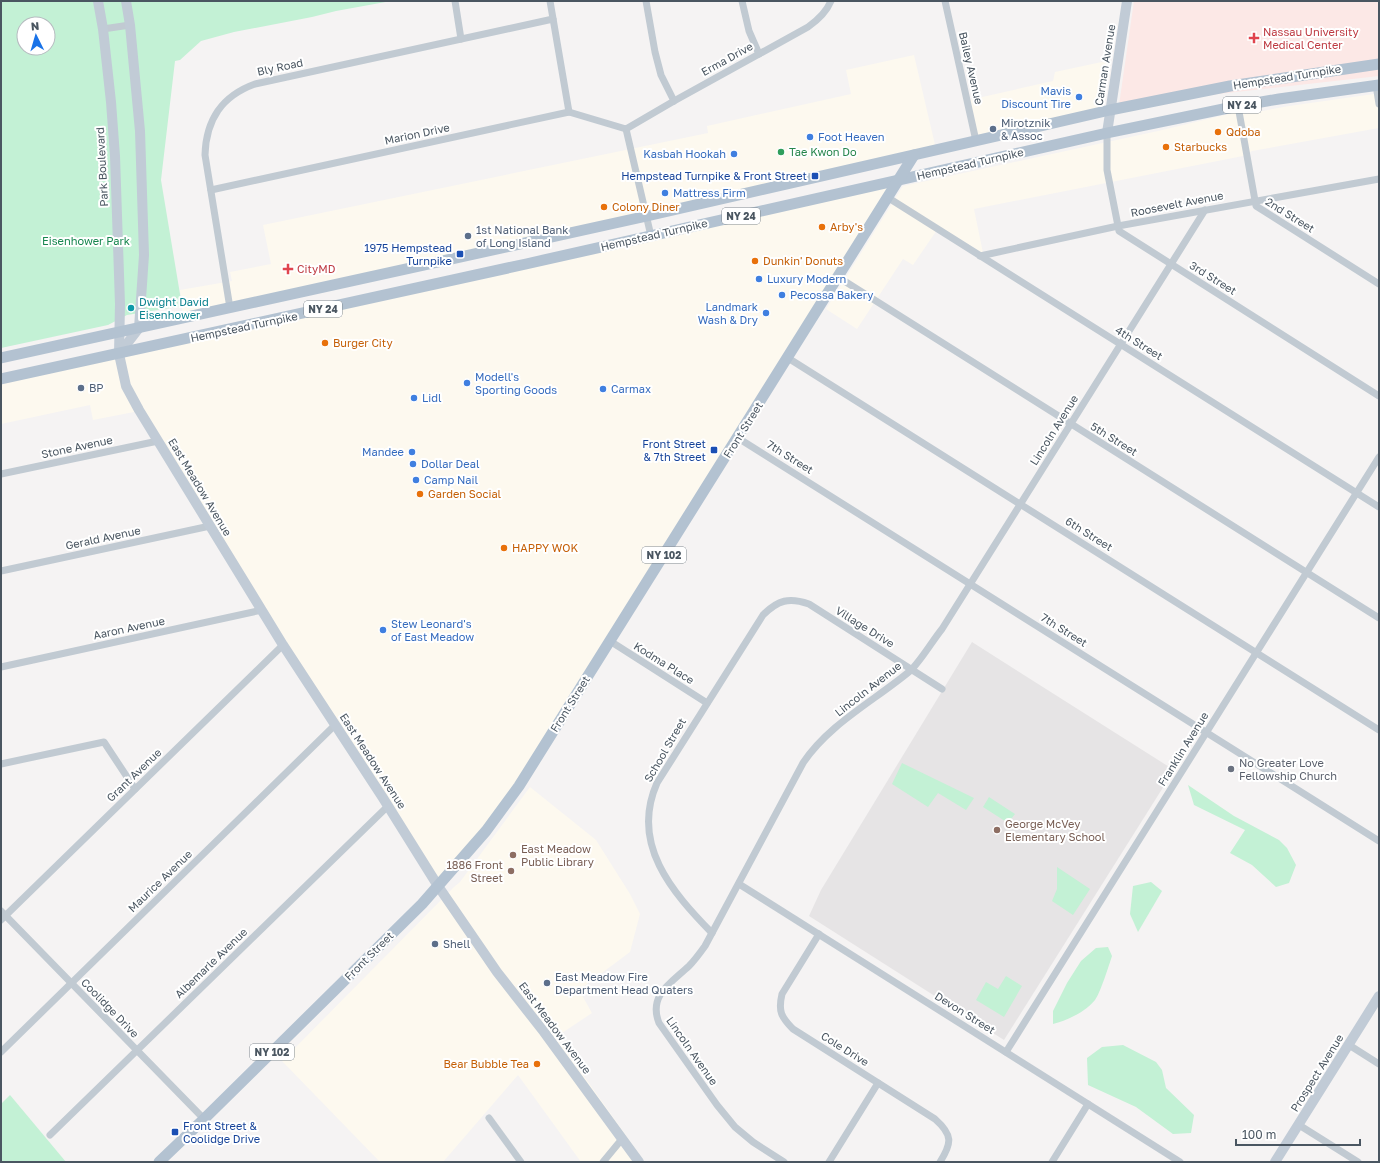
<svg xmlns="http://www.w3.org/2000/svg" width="1380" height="1163" viewBox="0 0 1380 1163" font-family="'Golos Text',sans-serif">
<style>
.commercial{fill:#fdf9ef}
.education{fill:#e6e4e5}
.medical{fill:#fce8e6}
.green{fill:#c3f1d5;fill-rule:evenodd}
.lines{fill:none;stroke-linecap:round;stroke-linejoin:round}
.street{stroke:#c1cad2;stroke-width:7}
.secondary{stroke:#c1cbd6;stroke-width:10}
.primary{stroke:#b3c2d1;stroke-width:11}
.health-dot{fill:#e0444e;stroke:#fff;stroke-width:1.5}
.shop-dot{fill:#3f7fe0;stroke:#fff;stroke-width:1.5}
.service-dot{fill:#5c6f8a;stroke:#fff;stroke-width:1.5}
.food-dot{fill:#e8710a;stroke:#fff;stroke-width:1.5}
.leisure-dot{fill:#2e9e5b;stroke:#fff;stroke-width:1.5}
.transit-dot{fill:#1a4fb4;stroke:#fff;stroke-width:1.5}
.culture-dot{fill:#0f9aa8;stroke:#fff;stroke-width:1.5}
.worship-dot{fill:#6b7280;stroke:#fff;stroke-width:1.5}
.education-dot{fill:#8d6e63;stroke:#fff;stroke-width:1.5}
.labels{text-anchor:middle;stroke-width:4;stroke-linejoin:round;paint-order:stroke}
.shield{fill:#fff;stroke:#808990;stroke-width:1}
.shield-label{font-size:10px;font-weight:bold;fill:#4a5661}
.health-label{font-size:11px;fill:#be3a42;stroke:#fff;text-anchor:start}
.street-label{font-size:11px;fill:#4a5661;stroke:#fff}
.shop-label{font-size:11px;fill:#366cbe;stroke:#fff;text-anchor:start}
.service-label{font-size:11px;fill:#4e5e75;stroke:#fff;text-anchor:start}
.food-label{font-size:11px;fill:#c56008;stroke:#fff;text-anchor:start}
.leisure-label{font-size:11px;fill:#27864d;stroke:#fff;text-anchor:start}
.transit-label{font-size:11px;fill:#164399;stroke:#fff;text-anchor:end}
.park-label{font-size:11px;fill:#17864f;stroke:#fff}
.culture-label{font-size:11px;fill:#0d838f;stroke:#fff;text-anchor:start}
.worship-label{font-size:11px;fill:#5b616d;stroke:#fff;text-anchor:start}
.education-label{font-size:11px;fill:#785e54;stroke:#fff;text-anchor:start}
</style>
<rect width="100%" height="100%" fill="#f5f3f3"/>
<g class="commercial">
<polygon points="914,55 936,149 183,316 180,290 232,281 230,272 271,264 263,225 708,133 707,126 851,94 846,70"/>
<polygon points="1111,60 1103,109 978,139 969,100 1053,81 1055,72"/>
<polygon points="1374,94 1379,94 1379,128 1252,151 1243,156 974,209 983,253 939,227 913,265 903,259 857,329 826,309 903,186 1158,131 1233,113 1246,114 1289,106"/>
<polygon points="898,180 519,786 438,886 139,411 93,420 90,405 1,424 1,380"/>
<polygon points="530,787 596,840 630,894 640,914 630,952 579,990 592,1013 556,1037 645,1162 581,1162 518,1075 443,1162 380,1162 282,1061 454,887 460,882"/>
</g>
<polygon class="education" points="972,642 1174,770 1004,1040 809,916 821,890"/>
<polygon class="medical" points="1134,1 1379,1 1379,76 1119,105"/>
<g class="green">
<path d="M 1,1 L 391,1 L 336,11 L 312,17 L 234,32 L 201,41 L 180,60 L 175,61 L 161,180 L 182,306 L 127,315 L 108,325 L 1,348 ZM 24,24 L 48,24 L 48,48 L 24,48 Z"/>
<polygon points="902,763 974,798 966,810 938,793 928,807 892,784"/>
<polygon points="1188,785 1234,816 1279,840 1287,848 1296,865 1289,883 1276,887 1252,865 1230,853 1245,830 1194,805"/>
<polygon points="989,797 1015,814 1008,823 983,807"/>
<polygon points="1057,867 1090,889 1073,915 1052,901 1057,889"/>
<polygon points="1151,882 1162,891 1138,932 1130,914 1133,886"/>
<path d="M 1108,947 L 1112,956 C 1109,965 1100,994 1095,1000 C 1085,1012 1068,1020 1053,1024 L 1053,1011 L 1067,983 L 1081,961 L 1096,948 Z"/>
<polygon points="1006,976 1022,986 1004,1017 976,1000 986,982 998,989"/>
<polygon points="1123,1045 1156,1062 1162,1070 1166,1088 1194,1115 1191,1133 1173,1134 1136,1107 1088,1085 1087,1058 1102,1047"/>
<polygon points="10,1095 66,1162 1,1162 1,1104"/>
</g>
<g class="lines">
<g class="street">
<polyline points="455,1 461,39"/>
<polyline points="550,1 569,112"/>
<polyline points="646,1 655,52 661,75 674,101"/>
<polyline points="742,1 749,31 759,54"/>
<polyline points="945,1 976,141"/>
<polyline points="103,29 130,25"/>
<polyline points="1376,85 1379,104"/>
<polyline points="1238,106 1256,206 1379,284"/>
<path d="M 626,129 L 674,101 L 808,27 C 818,20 826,13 831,1"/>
<polyline points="626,129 651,236"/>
<polyline points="1107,133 1107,170 1119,231 1379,396"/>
<polyline points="211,190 569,112 626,129"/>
<polyline points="887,197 1379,507"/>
<polyline points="980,256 1118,226 1379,179"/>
<polyline points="838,277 1379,618"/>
<path d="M 230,308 L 205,155 C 206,119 222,96 255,84 L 553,19"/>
<polyline points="788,358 1379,730"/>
<polyline points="738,438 1379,841"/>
<polyline points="1,474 158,441"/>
<polyline points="1,571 210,526"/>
<polyline points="610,641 707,703"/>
<polyline points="1,667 262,610"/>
<polyline points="1,764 104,742 135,789"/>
<polyline points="739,884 1180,1162"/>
<polyline points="1,911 204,1119"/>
<polyline points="1,920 283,645"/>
<path d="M 712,933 C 672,892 630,844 657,783 L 763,615 C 778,600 789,597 809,604 L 942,689"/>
<path d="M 819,934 L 782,994 C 778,1011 781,1017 793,1029 L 935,1119 C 953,1135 952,1143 940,1162"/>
<polyline points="1349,1045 1379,1064"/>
<polyline points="1,1052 335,725"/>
<polyline points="1006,1052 1379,457"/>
<polyline points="489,1118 521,1162"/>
<polyline points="1299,1125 1358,1162"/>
<polyline points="50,1135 388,806"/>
<polyline points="603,1162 622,1139"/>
<path d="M 784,1162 L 753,1142 L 735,1127 L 717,1105 L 659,1023 C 648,995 671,983 689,966 C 695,960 700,953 705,946 L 803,763 C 829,724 874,701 910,671 C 920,662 933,640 942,629 L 1205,210"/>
<polyline points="829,1162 878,1083"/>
<polyline points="1052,1162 1088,1104"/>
</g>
<g class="secondary">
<polyline points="98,1 103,29 111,102 115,156 120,304 119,354 126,386 139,410 283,645 383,798 438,886 497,972 544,1032 639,1162"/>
<polyline points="1107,133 1127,1"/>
<polyline points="119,354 139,328 144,255 140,131 130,25 126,1"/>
<polyline points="1275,1162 1379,996"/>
</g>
<g class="primary">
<polyline points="1,358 647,216 1110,110 1230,86 1379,64"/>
<polyline points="1,379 526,264 1107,133 1238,106 1279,99 1379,85"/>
<polyline points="159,1162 204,1119 422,904 486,831 519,786 914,155"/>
</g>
</g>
<g class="health-dot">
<path d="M1252 32h4v4h4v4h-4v4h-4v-4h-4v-4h4z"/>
<path d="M286 263h4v4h4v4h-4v4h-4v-4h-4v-4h4z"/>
</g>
<g class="shop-dot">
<circle cx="1079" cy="97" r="4"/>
<circle cx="810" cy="137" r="4"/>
<circle cx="734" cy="154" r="4"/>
<circle cx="665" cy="193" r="4"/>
<circle cx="759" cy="279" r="4"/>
<circle cx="782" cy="295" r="4"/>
<circle cx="766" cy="313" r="4"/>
<circle cx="467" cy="383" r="4"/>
<circle cx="603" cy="389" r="4"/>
<circle cx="414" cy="398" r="4"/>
<circle cx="412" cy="452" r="4"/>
<circle cx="413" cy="464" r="4"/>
<circle cx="416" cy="480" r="4"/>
<circle cx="383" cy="630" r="4"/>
</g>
<g class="service-dot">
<circle cx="993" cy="129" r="4"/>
<circle cx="468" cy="236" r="4"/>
<circle cx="81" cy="388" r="4"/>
<circle cx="435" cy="944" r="4"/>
<circle cx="547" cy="983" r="4"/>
</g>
<g class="food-dot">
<circle cx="1218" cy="132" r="4"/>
<circle cx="1166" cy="147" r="4"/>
<circle cx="604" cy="207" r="4"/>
<circle cx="822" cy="227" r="4"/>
<circle cx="755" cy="261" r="4"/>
<circle cx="325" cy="343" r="4"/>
<circle cx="420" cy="494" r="4"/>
<circle cx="504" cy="548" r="4"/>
<circle cx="537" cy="1064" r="4"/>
</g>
<circle class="leisure-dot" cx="781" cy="152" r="4"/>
<g class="transit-dot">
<rect x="811" y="172" width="8" height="8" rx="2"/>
<rect x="456" y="250" width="8" height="8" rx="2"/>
<rect x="710" y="446" width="8" height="8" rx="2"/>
<rect x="171" y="1128" width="8" height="8" rx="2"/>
</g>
<circle class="culture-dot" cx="131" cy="308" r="4"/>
<circle class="worship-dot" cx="1231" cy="769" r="4"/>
<g class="education-dot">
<circle cx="997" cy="830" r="4"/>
<circle cx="513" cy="855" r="4"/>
<circle cx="511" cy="871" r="4"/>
</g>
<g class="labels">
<g class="shield">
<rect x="1223" y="97" width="38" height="16" rx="3"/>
<rect x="722" y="208" width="38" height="16" rx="3"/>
<rect x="304" y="301" width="38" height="16" rx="3"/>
<rect x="642" y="547" width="44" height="16" rx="3"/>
<rect x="250" y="1044" width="44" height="16" rx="3"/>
</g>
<g class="shield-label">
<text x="1242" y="109">NY 24</text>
<text x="741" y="220">NY 24</text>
<text x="323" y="313">NY 24</text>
<text x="664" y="559">NY 102</text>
<text x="272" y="1056">NY 102</text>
</g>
<g class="health-label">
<text x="1263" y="36">Nassau University<tspan x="1263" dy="13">Medical Center</tspan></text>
<text x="297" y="273">CityMD</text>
</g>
<g class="street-label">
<text transform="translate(727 59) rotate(-29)" y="4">Erma Drive</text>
<text transform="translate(1105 65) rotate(-81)" y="4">Carman Avenue</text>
<text transform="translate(280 67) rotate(-12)" y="4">Bly Road</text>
<text transform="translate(971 68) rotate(77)" y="4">Bailey Avenue</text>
<text transform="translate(1287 77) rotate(-9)" y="4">Hempstead Turnpike</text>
<text transform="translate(417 134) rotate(-12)" y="4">Marion Drive</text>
<text transform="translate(970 164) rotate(-13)" y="4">Hempstead Turnpike</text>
<text transform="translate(102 167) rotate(-93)" y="4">Park Boulevard</text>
<text transform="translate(1177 204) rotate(-11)" y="4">Roosevelt Avenue</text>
<text transform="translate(1290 215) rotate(32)" y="4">2nd Street</text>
<text transform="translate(654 235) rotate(-13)" y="4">Hempstead Turnpike</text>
<text transform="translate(1213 278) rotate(32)" y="4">3rd Street</text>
<text transform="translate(244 327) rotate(-12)" y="4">Hempstead Turnpike</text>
<text transform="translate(1139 343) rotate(32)" y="4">4th Street</text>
<text transform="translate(743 430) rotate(-58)" y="4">Front Street</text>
<text transform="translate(1054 430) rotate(-58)" y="4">Lincoln Avenue</text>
<text transform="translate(1114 439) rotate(32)" y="4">5th Street</text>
<text transform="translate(77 447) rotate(-12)" y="4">Stone Avenue</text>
<text transform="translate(790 457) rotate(32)" y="4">7th Street</text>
<text transform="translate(200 487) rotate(59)" y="4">East Meadow Avenue</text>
<text transform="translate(1089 534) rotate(32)" y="4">6th Street</text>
<text transform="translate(103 538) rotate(-12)" y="4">Gerald Avenue</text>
<text transform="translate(865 627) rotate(32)" y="4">Village Drive</text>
<text transform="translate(129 628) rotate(-12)" y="4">Aaron Avenue</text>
<text transform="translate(1064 630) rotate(32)" y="4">7th Street</text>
<text transform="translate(664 663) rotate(32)" y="4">Kodma Place</text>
<text transform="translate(868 689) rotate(-38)" y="4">Lincoln Avenue</text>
<text transform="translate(570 704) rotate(-58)" y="4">Front Street</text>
<text transform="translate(1183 749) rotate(-58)" y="4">Franklin Avenue</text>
<text transform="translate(665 750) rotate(-60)" y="4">School Street</text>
<text transform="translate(373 761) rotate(57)" y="4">East Meadow Avenue</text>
<text transform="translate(134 775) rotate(-44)" y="4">Grant Avenue</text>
<text transform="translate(160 881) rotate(-44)" y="4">Maurice Avenue</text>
<text transform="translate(369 956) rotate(-45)" y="4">Front Street</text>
<text transform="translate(211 963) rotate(-44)" y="4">Albemarle Avenue</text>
<text transform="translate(110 1008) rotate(46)" y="4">Coolidge Drive</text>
<text transform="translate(965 1013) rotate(32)" y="4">Devon Street</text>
<text transform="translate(555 1028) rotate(53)" y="4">East Meadow Avenue</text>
<text transform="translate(845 1049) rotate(32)" y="4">Cole Drive</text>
<text transform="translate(692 1051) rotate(55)" y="4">Lincoln Avenue</text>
<text transform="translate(1317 1073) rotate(-58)" y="4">Prospect Avenue</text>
</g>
<g class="shop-label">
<text x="1071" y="95" text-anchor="end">Mavis<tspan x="1071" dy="13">Discount Tire</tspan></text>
<text x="818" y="141">Foot Heaven</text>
<text x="726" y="158" text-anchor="end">Kasbah Hookah</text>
<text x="673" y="197">Mattress Firm</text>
<text x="767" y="283">Luxury Modern</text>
<text x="790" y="299">Pecossa Bakery</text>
<text x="758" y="311" text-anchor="end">Landmark<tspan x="758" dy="13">Wash &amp; Dry</tspan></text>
<text x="475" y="381">Modell's<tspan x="475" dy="13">Sporting Goods</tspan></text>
<text x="611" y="393">Carmax</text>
<text x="422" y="402">Lidl</text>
<text x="404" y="456" text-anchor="end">Mandee</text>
<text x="421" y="468">Dollar Deal</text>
<text x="424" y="484">Camp Nail</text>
<text x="391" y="628">Stew Leonard's<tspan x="391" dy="13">of East Meadow</tspan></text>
</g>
<g class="service-label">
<text x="1001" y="127">Mirotznik<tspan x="1001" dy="13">&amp; Assoc</tspan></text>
<text x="476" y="234">1st National Bank<tspan x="476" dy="13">of Long Island</tspan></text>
<text x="89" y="392">BP</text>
<text x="443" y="948">Shell</text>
<text x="555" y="981">East Meadow Fire<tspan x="555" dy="13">Department Head Quaters</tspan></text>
</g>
<g class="food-label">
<text x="1226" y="136">Qdoba</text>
<text x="1174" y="151">Starbucks</text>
<text x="612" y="211">Colony Diner</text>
<text x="830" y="231">Arby's</text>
<text x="763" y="265">Dunkin' Donuts</text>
<text x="333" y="347">Burger City</text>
<text x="428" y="498">Garden Social</text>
<text x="512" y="552">HAPPY WOK</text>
<text x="529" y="1068" text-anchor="end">Bear Bubble Tea</text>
</g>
<g class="leisure-label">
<text x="789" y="156">Tae Kwon Do</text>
</g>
<g class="transit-label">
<text x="807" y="180">Hempstead Turnpike &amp; Front Street</text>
<text x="452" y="252">1975 Hempstead<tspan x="452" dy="13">Turnpike</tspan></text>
<text x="706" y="448">Front Street<tspan x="706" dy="13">&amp; 7th Street</tspan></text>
<text x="183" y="1130" text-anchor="start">Front Street &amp;<tspan x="183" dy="13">Coolidge Drive</tspan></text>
</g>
<g class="park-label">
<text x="86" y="245">Eisenhower Park</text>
</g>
<g class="culture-label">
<text x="139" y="306">Dwight David<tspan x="139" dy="13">Eisenhower</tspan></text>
</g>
<g class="worship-label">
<text x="1239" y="767">No Greater Love<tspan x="1239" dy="13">Fellowship Church</tspan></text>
</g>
<g class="education-label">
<text x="1005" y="828">George McVey<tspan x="1005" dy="13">Elementary School</tspan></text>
<text x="521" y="853">East Meadow<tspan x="521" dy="13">Public Library</tspan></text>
<text x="503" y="869" text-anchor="end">1886 Front<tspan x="503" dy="13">Street</tspan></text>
</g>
</g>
<rect width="1380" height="1163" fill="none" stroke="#4a5661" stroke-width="4"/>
<g transform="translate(36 36) rotate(355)"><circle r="19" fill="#ffffff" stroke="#b7bbc0"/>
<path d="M0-3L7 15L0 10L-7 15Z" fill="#1a73e8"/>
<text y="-6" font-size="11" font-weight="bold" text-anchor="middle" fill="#4a5661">N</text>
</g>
<path d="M1236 1139v6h124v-6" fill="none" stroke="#4a5661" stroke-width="2"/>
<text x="1242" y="1139" font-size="12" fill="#4a5661" stroke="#ffffff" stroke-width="3" paint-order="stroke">100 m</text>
</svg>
